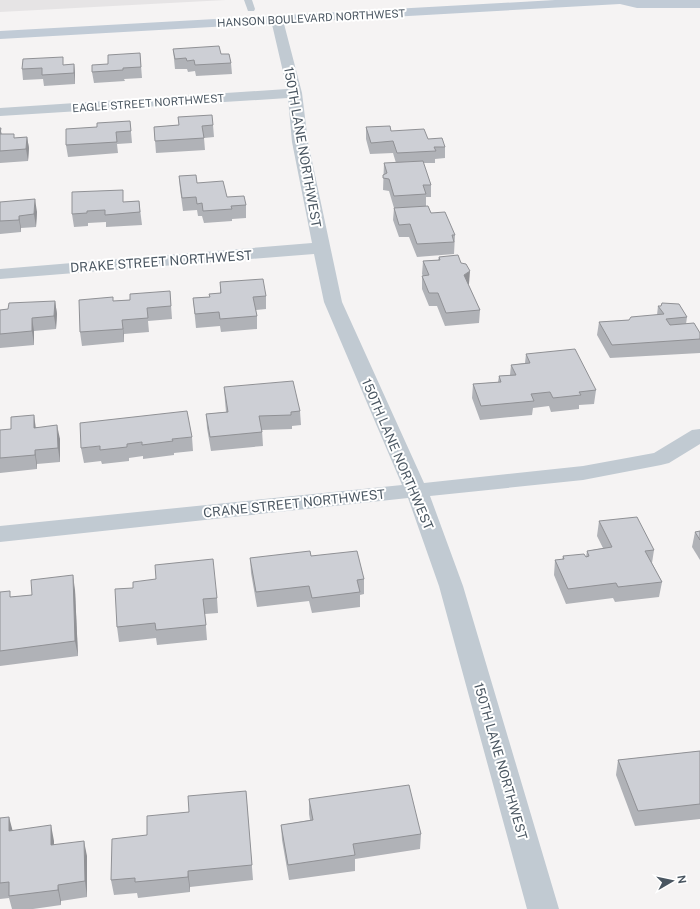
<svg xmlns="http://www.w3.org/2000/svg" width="700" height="909" viewBox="0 0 700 909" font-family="'Public Sans',sans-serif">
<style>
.education{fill:#e6e4e5}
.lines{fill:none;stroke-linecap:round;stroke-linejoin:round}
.lane{fill:#c1cad2;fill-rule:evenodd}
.street{fill:#c1cad2;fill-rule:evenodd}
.secondary{fill:#c1cbd6;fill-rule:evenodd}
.wall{fill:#b0b2b7}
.shaded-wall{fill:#909195}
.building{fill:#cdcfd5;stroke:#909195}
.labels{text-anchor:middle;stroke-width:4;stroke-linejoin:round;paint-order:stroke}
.far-street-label{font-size:11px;fill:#4a5661;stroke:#fff}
.street-label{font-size:13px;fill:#4a5661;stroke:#fff}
</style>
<rect width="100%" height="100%" fill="#f5f3f3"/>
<polygon class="education" points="0,0 226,0 0,12"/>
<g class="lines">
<polygon class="lane" points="244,0 252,0 255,9 254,11 248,11"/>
<polygon class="street" points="277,16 282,17 283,20 302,93 308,142 342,302 424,483 583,466 654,453 692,430 700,429 700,444 669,463 661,465 583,480 430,496 463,586 559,909 527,909 439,586 408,498 0,542 0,526 402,485 324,302 314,254 0,279 0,269 312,243 292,142 288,98 0,116 0,108 287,89 271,20 272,17"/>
<polygon class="secondary" points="555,0 700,0 700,8 637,8 620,4 0,39 0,31"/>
</g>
<g class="wall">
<polygon points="173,49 221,54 231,63 232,74 196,76 195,71 188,72 187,69 175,69"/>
<polygon points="140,53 142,78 124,79 125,81 94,83 92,72 108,64"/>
<polygon points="74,64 75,75 75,84 44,86 43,79 23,80 22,69"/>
<polygon points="178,117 213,125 214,137 204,138 205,150 156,153 154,127 179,125"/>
<polygon points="130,121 132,143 117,144 118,153 68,157 66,145 97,127"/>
<polygon points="366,127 391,131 428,139 445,147 445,158 435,159 435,163 423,163 431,185 431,197 426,197 426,206 431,213 455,235 454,254 417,257 409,237 399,237 393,220 394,208 389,191 383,190 384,163 396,163 393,153 370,154 366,139"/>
<polygon points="0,128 2,134 14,134 14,138 27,137 29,148 28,161 0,163"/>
<polygon points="179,176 197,183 227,197 246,205 246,218 232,219 232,221 204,223 202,216 198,216 197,210 183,211 180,189"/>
<polygon points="139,201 142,225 106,227 106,222 88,223 88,226 74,227 72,214 124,202"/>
<polygon points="0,202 37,212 36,227 21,228 21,232 0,234"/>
<polygon points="439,257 469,284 468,284 480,310 479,323 445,326 437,306 429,306 422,289 422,276 423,276 422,274 423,261 438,260"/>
<polygon points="220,282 266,296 266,309 256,310 257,316 257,329 221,332 220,326 196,328 193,298 209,297 220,293"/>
<polygon points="170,291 172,319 148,321 149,332 124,334 124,342 82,346 80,332 113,301 130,300"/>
<polygon points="55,301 57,314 56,329 34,331 34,345 0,348 0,310 8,309"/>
<polygon points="658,306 687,317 686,324 700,333 700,353 610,358 597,335 599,322 629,320 657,315"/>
<polygon points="526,354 596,390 594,404 579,405 579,409 551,412 549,406 533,408 532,415 480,420 472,398 473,384 498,382 499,376 510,375 511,365 525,363"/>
<polygon points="224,387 300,411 301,425 292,426 292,429 262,430 263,446 211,451 207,428 206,414 226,412 225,401"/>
<polygon points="36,427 60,439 60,462 37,464 37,469 0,473 0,430"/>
<polygon points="192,437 193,451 174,453 174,455 143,459 143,456 129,458 129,461 102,464 101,461 84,463 81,448"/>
<polygon points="599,521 654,550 652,563 662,582 659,597 615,602 613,598 566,604 554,575 555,560 562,560 563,556 586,557 587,551 603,548 597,536"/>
<polygon points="700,531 700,560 692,547 695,532"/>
<polygon points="311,556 364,579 364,594 360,595 360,607 312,613 309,601 257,607 251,573 250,558"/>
<polygon points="133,588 217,598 218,613 205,614 207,640 157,645 156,638 119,642 117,627"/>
<polygon points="75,590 78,656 0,666 0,592 11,597"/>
<polygon points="700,751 700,819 635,826 616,775 618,760"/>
<polygon points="246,791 253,880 190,887 190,892 138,898 137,893 114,895 111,880 189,812"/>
<polygon points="309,799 421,834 420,849 355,859 355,871 289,880 282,840 281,825 310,820 309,814"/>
<polygon points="0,818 12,830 54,841 54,845 87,856 87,897 61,901 61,905 33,909 12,909 9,898 0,899"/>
</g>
<g class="shaded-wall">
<polygon points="74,64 75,75 75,84 74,73"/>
<polygon points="27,137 29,148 28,161 26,149"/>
<polygon points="35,199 37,212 36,227 34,214"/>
<polygon points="19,216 21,228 21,232 19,220"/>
<polygon points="470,271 469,284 464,288 464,275"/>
<polygon points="55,301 57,314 56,329 54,316"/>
<polygon points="32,318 34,331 34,345 32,331"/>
<polygon points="122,320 124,334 124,342 123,329"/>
<polygon points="34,415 36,429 34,428"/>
<polygon points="57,425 60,439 60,462 58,448"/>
<polygon points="35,450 37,464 37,469 35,455"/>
<polygon points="73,575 75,590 78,656 75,641"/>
<polygon points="9,817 13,832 9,831"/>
<polygon points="51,825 54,841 54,861 51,845"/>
<polygon points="84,841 87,856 87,897 85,881"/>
<polygon points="188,871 190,887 190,892 188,877"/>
<polygon points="58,885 61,901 61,905 58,890"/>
</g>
<g class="building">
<polygon points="219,46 221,54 229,54 231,63 195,65 194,60 187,61 186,58 175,59 173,49"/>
<polygon points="140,53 141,67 123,68 123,70 92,72 92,65 108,64 108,55"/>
<polygon points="63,57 63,65 74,64 74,73 42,75 42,68 22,69 23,59"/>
<polygon points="212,115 213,125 202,126 204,138 155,141 154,127 179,125 178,117"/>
<polygon points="130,121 131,131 116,132 117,142 66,145 66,129 97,127 97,123"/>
<polygon points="390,126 391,131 424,129 428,139 442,138 445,147 434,147 436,151 397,153 393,141 371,143 366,127"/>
<polygon points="0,128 1,128 0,134 14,134 14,138 27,137 26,149 0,151"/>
<polygon points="423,161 431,185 423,185 426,194 394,196 389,179 383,178 383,175 387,173 384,163"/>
<polygon points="196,175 197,183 223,181 227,197 244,196 246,205 231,206 232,209 203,211 202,203 197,204 196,197 182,198 179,176"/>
<polygon points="123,190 123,202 139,201 140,212 105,215 105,210 87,211 87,213 72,214 72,192"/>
<polygon points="35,199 34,214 19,216 19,220 0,221 0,202"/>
<polygon points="428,206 431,213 445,212 455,235 452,235 454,242 417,244 410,224 399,225 394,208"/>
<polygon points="458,255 461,263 466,264 470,271 464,275 480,310 446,313 438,293 429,293 422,276 429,275 423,261 440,260 439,257"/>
<polygon points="263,279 266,296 253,297 257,316 220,319 219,312 195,314 193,298 210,297 209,294 221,293 220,282"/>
<polygon points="170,291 171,306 147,308 148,318 122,320 123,329 80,332 79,300 113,297 113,301 130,300 130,294"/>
<polygon points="55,301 54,316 32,318 32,331 0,334 0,310 8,309 9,303"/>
<polygon points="662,303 679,304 687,317 666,319 670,325 694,323 700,333 700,339 612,345 599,322 629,320 631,317 664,314 658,306 661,306"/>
<polygon points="575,349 596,390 579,392 581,395 553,398 550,392 531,394 534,401 481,406 473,384 501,382 499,376 516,375 511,365 530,363 526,354"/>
<polygon points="293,381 300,411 291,412 291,415 259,416 262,432 210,437 206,414 228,412 224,387"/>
<polygon points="187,411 192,437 172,439 173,441 142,445 142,442 127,444 127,447 100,450 100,446 81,448 80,423"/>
<polygon points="34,415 34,428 57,425 58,448 35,450 35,455 0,458 0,430 11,429 11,417"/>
<polygon points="637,517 654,550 645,551 662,582 618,587 616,583 568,589 555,560 564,559 563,556 584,554 586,557 589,556 587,551 612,547 599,521"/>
<polygon points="700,531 700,540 695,532"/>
<polygon points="310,551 311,556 357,551 364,579 357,580 360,592 312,598 309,586 256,592 250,558"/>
<polygon points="213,559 217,598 203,599 206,625 156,630 155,623 117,627 115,589 133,588 133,582 156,579 155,565"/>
<polygon points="73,575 75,641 0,651 0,592 10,591 10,597 32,595 31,580"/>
<polygon points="700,751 700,804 638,811 618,760"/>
<polygon points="409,785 421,834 353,844 355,855 288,865 281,825 313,820 309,799"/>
<polygon points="246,791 252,865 188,871 188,877 135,882 135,878 111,880 112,839 147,835 147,816 189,812 188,796"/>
<polygon points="9,817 9,831 51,825 51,845 84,841 85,881 58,885 58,890 9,896 9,882 0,883 0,818"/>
</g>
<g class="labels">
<g class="far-street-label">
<text transform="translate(311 18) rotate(-3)" y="4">HANSON BOULEVARD NORTHWEST</text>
<text transform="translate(148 103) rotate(-4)" y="4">EAGLE STREET NORTHWEST</text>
</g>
<g class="street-label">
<text transform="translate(303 147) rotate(80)" y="5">150TH LANE NORTHWEST</text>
<text transform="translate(161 261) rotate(-4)" y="5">DRAKE STREET NORTHWEST</text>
<text transform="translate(398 454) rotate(67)" y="5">150TH LANE NORTHWEST</text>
<text transform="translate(294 503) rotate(-6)" y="5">CRANE STREET NORTHWEST</text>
<text transform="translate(501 761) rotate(74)" y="5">150TH LANE NORTHWEST</text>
</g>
</g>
<g transform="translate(672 881) rotate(81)" stroke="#ffffff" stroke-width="3" paint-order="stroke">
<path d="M0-3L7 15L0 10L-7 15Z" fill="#4a5661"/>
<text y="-6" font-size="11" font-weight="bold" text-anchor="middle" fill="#4a5661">N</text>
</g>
</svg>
